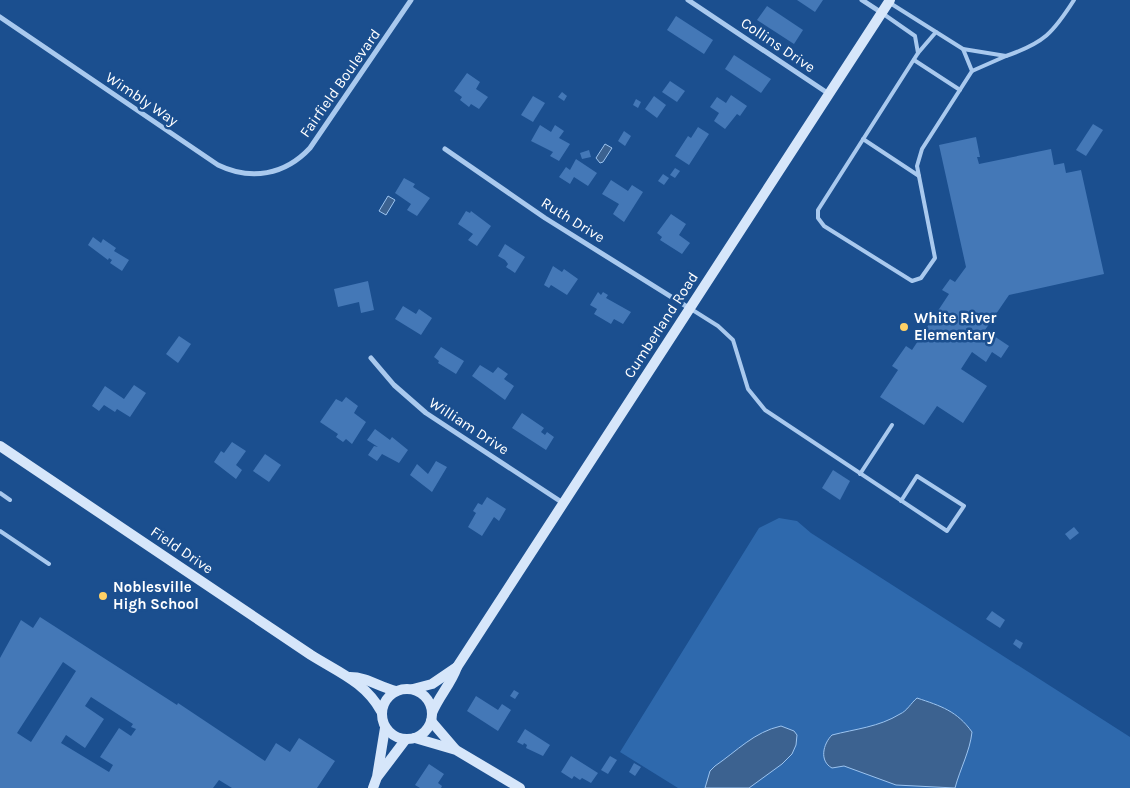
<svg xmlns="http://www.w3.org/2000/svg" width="1130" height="788" viewBox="0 0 1130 788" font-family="Karla,sans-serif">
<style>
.green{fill:#2e69ad}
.water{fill:#3c6290;stroke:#9cc4f0}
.building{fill:#4478b7;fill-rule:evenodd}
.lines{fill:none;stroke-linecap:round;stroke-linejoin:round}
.lane{stroke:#a9c9ee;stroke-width:4}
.street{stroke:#a9c9ee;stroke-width:5}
.secondary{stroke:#d6e6fa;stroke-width:10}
.poi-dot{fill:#ffd166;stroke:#1b4f8f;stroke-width:2}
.labels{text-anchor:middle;stroke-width:5;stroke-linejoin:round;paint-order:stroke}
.street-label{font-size:15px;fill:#fff;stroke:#1b4f8f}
.poi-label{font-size:15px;font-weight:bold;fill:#fff;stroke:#1b4f8f;text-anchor:start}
</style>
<rect width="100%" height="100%" fill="#1b4f8f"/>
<polygon class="green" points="779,518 797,521 811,533 1130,737 1130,788 678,788 620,752 759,528"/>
<g class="water">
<polygon points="605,144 612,148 603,162 600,163 596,158"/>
<polygon points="388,196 395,200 386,215 379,211"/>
<path d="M 917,698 C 941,706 957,711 972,732 C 970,751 960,769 955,788 L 896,785 L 844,766 L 832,768 C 819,761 823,744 832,735 C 855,729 879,727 900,714 C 907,711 911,703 917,698 Z"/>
<path d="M 781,726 L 794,731 L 797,735 L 796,745 L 792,754 L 782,764 L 749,788 L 705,788 L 710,771 L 715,766 C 737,751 754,732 781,726 Z"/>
</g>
<g class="building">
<polygon points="797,0 823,0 815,12"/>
<polygon points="767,6 803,30 794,44 757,20"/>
<polygon points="676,16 713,40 704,54 667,30"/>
<polygon points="734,55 771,79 761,93 725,69"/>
<polygon points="467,73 480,82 476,89 488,97 479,109 471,104 469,107 460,100 462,97 454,91"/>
<polygon points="670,81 685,91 677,102 662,92"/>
<polygon points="562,92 567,96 564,101 558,97"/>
<polygon points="731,95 747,106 740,116 737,114 725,129 714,121 719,113 710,107 717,97 726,103"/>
<polygon points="533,96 545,103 533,122 521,115"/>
<polygon points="654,96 666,105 657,118 645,109"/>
<polygon points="636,99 641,102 638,108 633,105"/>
<polygon points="1093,124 1103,130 1086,156 1076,150"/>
<polygon points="540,125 551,132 555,125 564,131 559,138 570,144 559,161 550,156 553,152 531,141"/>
<polygon points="698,127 709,134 689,165 675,156 688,136 691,138"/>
<polygon points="624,131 631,136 625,146 618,141"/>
<polygon points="976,137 980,157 977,157 979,164 1051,149 1054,165 1064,163 1066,173 1081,170 1104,274 1009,295 985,330 1009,346 1001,358 992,352 986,362 972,352 961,369 987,386 963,423 937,406 924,425 880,397 898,370 892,366 906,346 912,350 949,294 942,290 950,279 955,282 966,267 939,145"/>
<polygon points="589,150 591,157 582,159 580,153"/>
<polygon points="576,159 597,173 588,186 574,177 570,184 559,177 566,167 570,170"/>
<polygon points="675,168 680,171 675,178 670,175"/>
<polygon points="663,174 669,178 664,185 658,181"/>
<polygon points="404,178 415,184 413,187 430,198 417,216 407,210 411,204 395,193"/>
<polygon points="611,180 628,191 632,185 643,192 624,222 613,214 619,204 602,194"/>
<polygon points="466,211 470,213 471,211 491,226 477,246 468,240 473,234 458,224"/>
<polygon points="671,214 686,224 679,235 690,243 682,254 660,240 662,237 657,233"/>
<polygon points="93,237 101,243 103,239 116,248 114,251 129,260 122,271 110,263 112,260 109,258 108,260 88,245"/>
<polygon points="505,244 525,257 515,273 506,267 508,264 505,260 498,256"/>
<polygon points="553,266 562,272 564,269 578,279 567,295 551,285 549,288 544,285"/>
<polygon points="368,281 374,310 361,313 359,302 338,307 334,289"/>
<polygon points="598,292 601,295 603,292 608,295 606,298 631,312 623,324 614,319 611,324 594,314 597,309 590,305"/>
<polygon points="403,306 416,314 419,309 432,318 421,335 395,319"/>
<polygon points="179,336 191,344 178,363 166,354"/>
<polygon points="441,347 464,361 456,374 438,363 439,361 434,357"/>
<polygon points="480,365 493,373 498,367 508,374 504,379 514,386 505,400 472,376"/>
<polygon points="134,385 146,393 130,417 117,409 115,412 104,405 99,411 92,406 105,386 124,399"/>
<polygon points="346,397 358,406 354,413 366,422 352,444 346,439 343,442 336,437 338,434 320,422 336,399 342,402"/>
<polygon points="522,413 544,428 541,432 545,435 547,432 554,437 546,450 512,428"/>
<polygon points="375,429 390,440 392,437 408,450 399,463 382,454 377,461 368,455 374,446 378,447 367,440"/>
<polygon points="232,442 246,451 236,465 242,470 236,479 214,462 221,451 224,453"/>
<polygon points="265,454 281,465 269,482 253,471"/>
<polygon points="436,461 447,467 432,492 410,475 417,464 428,474"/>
<polygon points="833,470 850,481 840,500 822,488"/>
<polygon points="487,497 506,509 499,521 494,517 482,536 468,527 476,513 473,511 478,503 482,505"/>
<polygon points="1074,527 1079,533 1070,540 1065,534"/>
<polygon points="992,611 1005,620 1000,628 986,619"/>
<path d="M 40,617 L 177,705 L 178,703 L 265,761 L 276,743 L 290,752 L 299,738 L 335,761 L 317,788 L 232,788 L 219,780 L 213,788 L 0,788 L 0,658 L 21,620 L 33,628 ZM 63,662 L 76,671 L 31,742 L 17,733 ZM 91,697 L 133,724 L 131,727 L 136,729 L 131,736 L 119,728 L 100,757 L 113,765 L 109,772 L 61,743 L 66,735 L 85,748 L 104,719 L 85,706 Z"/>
<polygon points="1016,639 1023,643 1020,649 1013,644"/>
<polygon points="514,690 519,693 515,699 510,696"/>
<polygon points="476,696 498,710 502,704 511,710 498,731 467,711"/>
<polygon points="525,729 550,745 543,756 526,748 527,745 524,743 523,745 517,742"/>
<polygon points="571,756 598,773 591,783 582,778 580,780 574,776 572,779 561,772"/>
<polygon points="610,756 617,760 608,774 601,770"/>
<polygon points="634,763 641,767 635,776 629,772"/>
<polygon points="429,764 444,774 438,783 442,786 441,788 420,788 415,785"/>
</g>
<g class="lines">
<g class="lane">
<polyline points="882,13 915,36 918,53 818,210 818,218 824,226 912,281 921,278 935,258 917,166 922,149 972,71 963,49 890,3"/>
<polyline points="963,49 1006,56 972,71"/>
<polyline points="918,53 936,32"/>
<path d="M 1006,56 C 1044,43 1053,33 1074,0"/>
<polyline points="914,60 960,90"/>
<polyline points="863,139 919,176"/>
<polyline points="691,309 718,326 733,340 748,389 765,410 947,531 964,506 917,476 901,501"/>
<polyline points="860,474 892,425"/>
<polyline points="0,493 10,500"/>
<polyline points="0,531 49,564"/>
</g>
<g class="street">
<polyline points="688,0 829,94"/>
<polyline points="862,0 882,13"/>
<path d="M 0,17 L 218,165 C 251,181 285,175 310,148 L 411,0"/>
<polyline points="445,149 545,218 689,308"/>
<polyline points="371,358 394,385 426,413 563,503"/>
</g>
<g class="secondary">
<path d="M 0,446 L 311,655 C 338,672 365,682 381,711"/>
<path d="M 350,677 C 367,677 379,687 396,691"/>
<circle cx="407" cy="714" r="25"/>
<polyline points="413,689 432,684 457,667"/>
<path d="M 432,713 C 439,696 451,684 457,667 L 890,0"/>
<polyline points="431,721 455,749"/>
<polyline points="415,738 456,750 520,788"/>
<polyline points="378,776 406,739"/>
<polyline points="373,788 377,777 385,728"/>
</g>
</g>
<g class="poi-dot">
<circle cx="904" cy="327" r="5"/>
<circle cx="103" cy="596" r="5"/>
</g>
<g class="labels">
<g class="street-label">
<text transform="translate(778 45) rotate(34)" y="5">Collins Drive</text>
<text transform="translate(340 83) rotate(-55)" y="5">Fairfield Boulevard</text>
<text transform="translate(142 99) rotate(34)" y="5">Wimbly Way</text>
<text transform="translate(573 220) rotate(32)" y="5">Ruth Drive</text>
<text transform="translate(661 325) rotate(-57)" y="5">Cumberland Road</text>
<text transform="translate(469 426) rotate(33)" y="5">William Drive</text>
<text transform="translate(182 550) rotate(34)" y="5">Field Drive</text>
</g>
<g class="poi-label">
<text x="914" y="323">White River<tspan x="914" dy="17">Elementary</tspan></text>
<text x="113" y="592">Noblesville<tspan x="113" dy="17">High School</tspan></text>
</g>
</g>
</svg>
